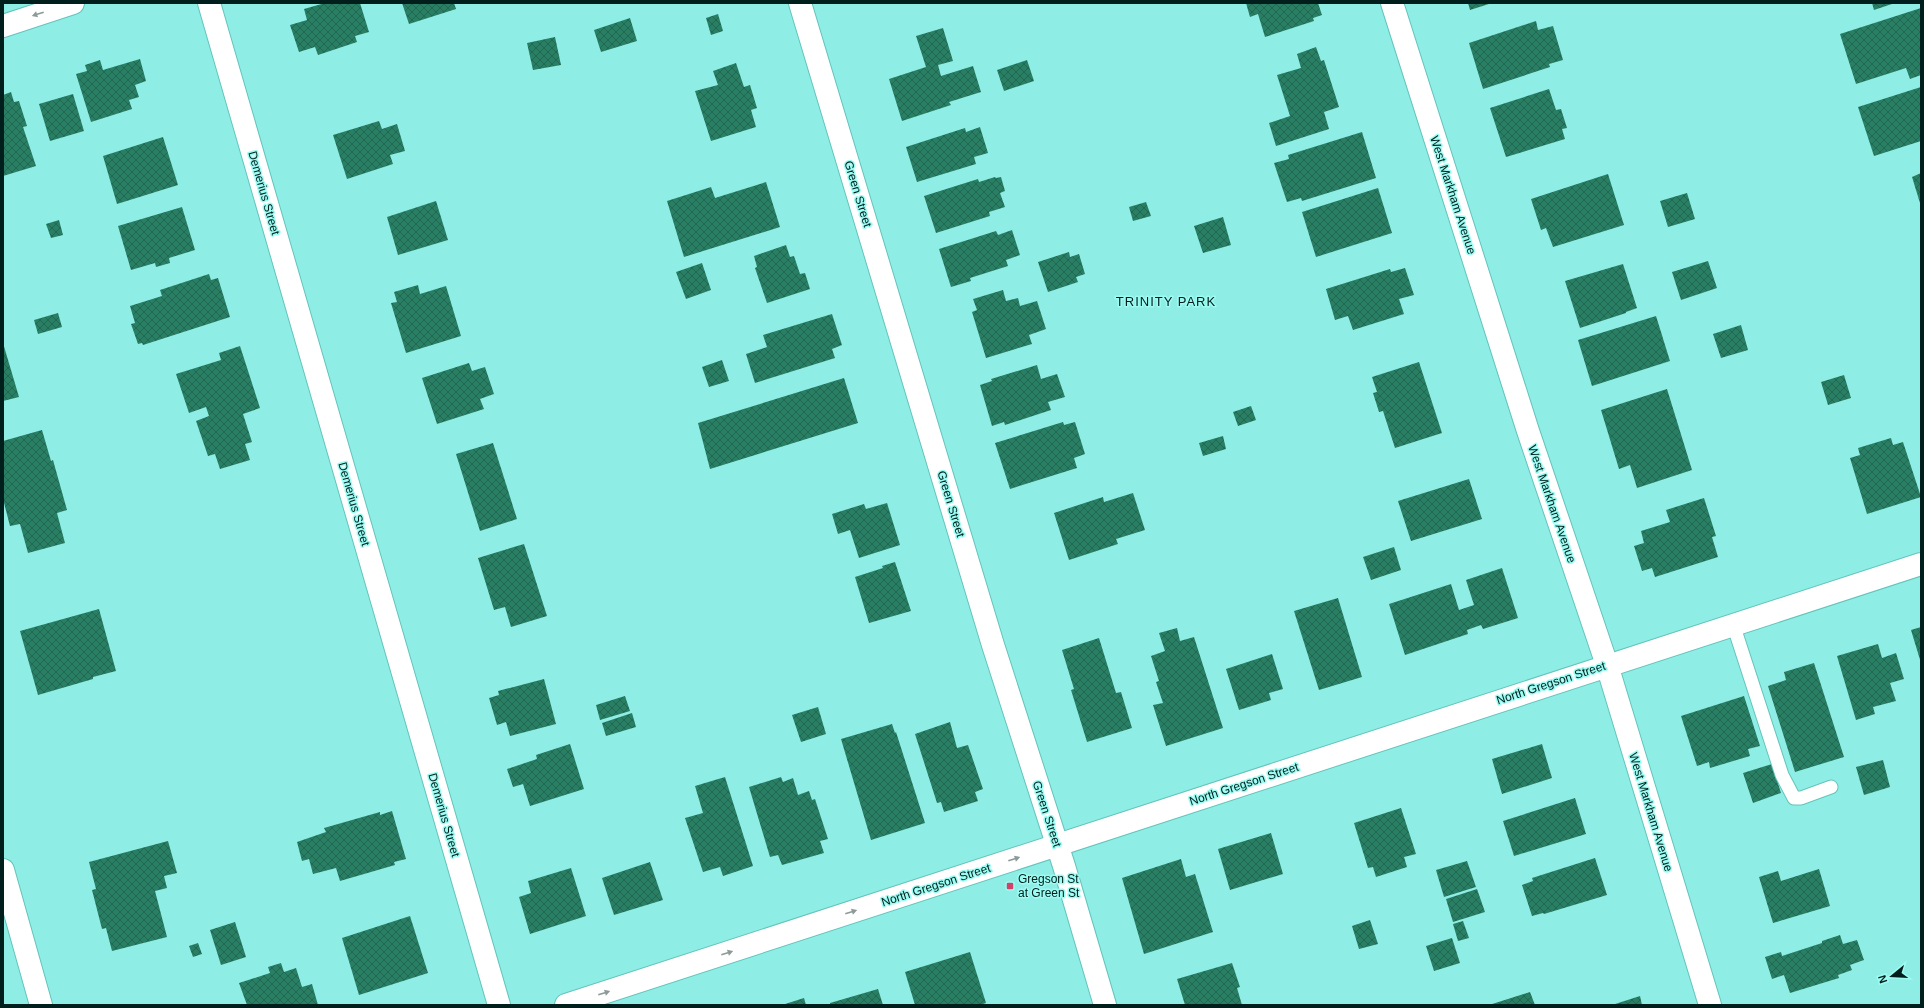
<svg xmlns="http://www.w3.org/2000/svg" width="1924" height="1008" viewBox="0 0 1924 1008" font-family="Arial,sans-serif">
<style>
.building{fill:url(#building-cross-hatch)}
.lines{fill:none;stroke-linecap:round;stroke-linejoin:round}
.lane-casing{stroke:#64c4bc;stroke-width:15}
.street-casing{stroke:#64c4bc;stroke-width:24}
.secondary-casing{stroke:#64c4bc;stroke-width:24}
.lane{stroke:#fff;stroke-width:13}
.street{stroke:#fff;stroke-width:22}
.secondary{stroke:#fff;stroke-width:22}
.oneway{fill:#8c9a98}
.poi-dot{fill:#d14269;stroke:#9cfcf3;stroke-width:1.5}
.labels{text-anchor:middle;stroke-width:3;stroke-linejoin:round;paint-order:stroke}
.street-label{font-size:12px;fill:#001e1b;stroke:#9cfcf3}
.poi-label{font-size:12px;fill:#001e1b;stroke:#9cfcf3;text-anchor:start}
.neighbourhood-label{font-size:13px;letter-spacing:1px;fill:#001e1b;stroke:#9cfcf3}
</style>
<defs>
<pattern id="building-cross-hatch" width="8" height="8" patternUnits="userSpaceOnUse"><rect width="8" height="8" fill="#297f64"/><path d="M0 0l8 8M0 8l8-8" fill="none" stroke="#216752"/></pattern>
</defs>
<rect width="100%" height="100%" fill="#8eeee6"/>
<g class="building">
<polygon points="325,3 360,3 369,32 355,36 357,42 318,55 315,47 299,52 290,25 307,20 304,9"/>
<polygon points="402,3 454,3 456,9 409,24"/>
<polygon points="1246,3 1318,3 1322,15 1313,18 1314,21 1265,37 1258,14 1250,17"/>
<polygon points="1468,3 1492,3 1470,10"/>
<polygon points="1872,3 1895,3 1874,10"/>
<polygon points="1921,8 1921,75 1910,79 1906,68 1856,84 1840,34"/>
<polygon points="718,14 723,31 711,35 706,18"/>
<polygon points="630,18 637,41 601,52 594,30"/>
<polygon points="1536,21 1538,30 1553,26 1563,60 1549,64 1550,67 1483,89 1469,43"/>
<polygon points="943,28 953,61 938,65 941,76 973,66 981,92 949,102 951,105 902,121 889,79 926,67 916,36"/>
<polygon points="555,37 561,65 533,70 527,43"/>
<polygon points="1316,47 1321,61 1324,60 1339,107 1324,112 1329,129 1276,146 1269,123 1290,116 1277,75 1301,68 1297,54"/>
<polygon points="140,59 146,81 135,85 139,97 129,100 132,109 91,122 76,74 87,71 85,65 100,60 103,70"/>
<polygon points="1027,60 1034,81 1004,91 997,70"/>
<polygon points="736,63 744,87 750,85 757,108 751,110 756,127 711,141 695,91 718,85 713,71"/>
<polygon points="1921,87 1921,141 1874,156 1858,107"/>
<polygon points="1549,89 1556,110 1561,109 1567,128 1562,129 1565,139 1506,157 1490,108"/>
<polygon points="11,92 14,102 19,101 27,126 23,127 36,166 3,176 3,95"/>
<polygon points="73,94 84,131 50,141 39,104"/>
<polygon points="379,121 382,129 397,124 405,151 390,155 393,164 347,179 333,135"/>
<polygon points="980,127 988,153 974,157 976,164 917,182 906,147 965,128 966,132"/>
<polygon points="1362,132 1376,178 1302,201 1301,198 1287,202 1274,163 1289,159 1288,155"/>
<polygon points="163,137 178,185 117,204 103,156"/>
<polygon points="1921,173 1921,203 1920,203 1912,177"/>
<polygon points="1608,174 1624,225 1553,247 1546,228 1541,230 1531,199"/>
<polygon points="995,177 996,178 1001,177 1005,191 1000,193 1005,207 989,212 990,216 936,233 924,196 978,179 979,182"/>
<polygon points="766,182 780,227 684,257 667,201 711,187 715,198"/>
<polygon points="1378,188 1392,233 1316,257 1302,212"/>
<polygon points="1687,193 1695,219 1668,227 1660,201"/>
<polygon points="436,201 448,240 398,255 387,217"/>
<polygon points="1146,202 1151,216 1133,221 1129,207"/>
<polygon points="182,207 195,250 169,258 170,263 156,267 155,263 131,270 118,226"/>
<polygon points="1223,217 1231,245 1203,253 1194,226"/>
<polygon points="59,220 63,235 51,238 46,224"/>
<polygon points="1012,230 1020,255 1006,260 1008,266 970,278 971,281 951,287 939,249 996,231 998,235"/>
<polygon points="786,245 790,257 794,256 800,274 805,273 810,289 767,303 755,268 757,267 754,256"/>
<polygon points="1069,252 1070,257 1079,254 1085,274 1076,277 1078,282 1048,292 1038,262"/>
<polygon points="1708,261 1717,288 1681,300 1672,272"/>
<polygon points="702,263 711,290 686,299 676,272"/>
<polygon points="1623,264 1637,308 1626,312 1626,313 1580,328 1565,281"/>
<polygon points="1405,268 1414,295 1399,299 1404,314 1353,330 1348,316 1335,320 1326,289 1390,269 1391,272"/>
<polygon points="209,274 211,280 218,278 230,317 143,345 142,343 138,344 131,324 135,323 130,306 162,296 160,290"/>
<polygon points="418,285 420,294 446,286 461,336 406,353 391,303 397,302 394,292"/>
<polygon points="1003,290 1006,301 1018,298 1020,306 1037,301 1046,329 1029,335 1032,344 986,358 972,312 977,310 973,299"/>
<polygon points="58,313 62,327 38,334 34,320"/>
<polygon points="832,314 842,345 832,349 835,358 755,383 746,354 767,347 763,335"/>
<polygon points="1656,316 1670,361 1592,386 1578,340"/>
<polygon points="1741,325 1748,350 1721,358 1713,334"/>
<polygon points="3,343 19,397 3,401"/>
<polygon points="240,346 260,408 243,414 252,442 245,444 250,460 220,469 215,454 208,456 196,421 209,416 206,407 189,413 176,374 221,360 219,353"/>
<polygon points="722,360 729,381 709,387 702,367"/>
<polygon points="1419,362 1442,433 1395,448 1383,411 1379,412 1373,393 1377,392 1372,377"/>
<polygon points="469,363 472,371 485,367 494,394 480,399 484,409 437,424 422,378"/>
<polygon points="1037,365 1041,379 1057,374 1065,397 1048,402 1051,410 1005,425 1004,422 992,426 980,385 992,381 991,379"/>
<polygon points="1844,375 1851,398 1828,405 1821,382"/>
<polygon points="844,378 858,423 710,469 698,423"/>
<polygon points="1667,389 1692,470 1637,488 1630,465 1619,469 1601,410"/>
<polygon points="1251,406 1256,420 1238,426 1233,412"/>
<polygon points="1063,422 1064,425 1075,422 1085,454 1074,458 1077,468 1010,489 995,443"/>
<polygon points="42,430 51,461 53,460 67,510 57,513 65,543 28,553 20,524 10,526 3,499 3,441"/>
<polygon points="1223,436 1226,449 1203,456 1199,443"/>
<polygon points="1891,438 1893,445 1903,442 1921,497 1867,514 1850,458 1860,455 1858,448"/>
<polygon points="493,443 517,519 480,531 456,454"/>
<polygon points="1469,479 1482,519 1411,541 1398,501"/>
<polygon points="1133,493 1145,530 1116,539 1118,544 1069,560 1054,513 1103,497 1104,502"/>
<polygon points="1704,498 1716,536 1712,537 1718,557 1655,577 1652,568 1642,571 1634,546 1644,543 1641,531 1670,522 1666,510"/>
<polygon points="887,503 900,545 859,558 850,530 838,534 832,514 864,504 866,509"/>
<polygon points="524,544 547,616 511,627 505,607 494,610 478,558"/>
<polygon points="1394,547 1401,570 1371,580 1363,557"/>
<polygon points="895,562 911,611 869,623 855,577 883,568 882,566"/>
<polygon points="1502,568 1518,618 1483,629 1481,625 1467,630 1468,634 1405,655 1389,604 1451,584 1459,610 1474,605 1466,580"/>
<polygon points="1338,598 1362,677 1319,690 1294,611"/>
<polygon points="99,609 116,671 93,677 93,679 38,695 20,631"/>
<polygon points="1921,627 1921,663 1911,630"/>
<polygon points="1177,628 1180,641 1194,637 1223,728 1166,746 1153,705 1163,703 1156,682 1159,681 1151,656 1165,651 1159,633"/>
<polygon points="1099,638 1116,693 1121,692 1132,728 1087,742 1071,690 1074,689 1062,650"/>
<polygon points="1878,644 1882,658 1896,653 1904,679 1890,683 1896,701 1873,707 1875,714 1856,720 1837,656"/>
<polygon points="1272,654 1283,689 1269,693 1271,700 1239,710 1226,669"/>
<polygon points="1814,663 1844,757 1795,772 1768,686 1786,680 1784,672"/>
<polygon points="544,679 556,724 510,736 506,722 497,725 489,698 499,695 498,691"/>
<polygon points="625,696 630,711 600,720 596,705"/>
<polygon points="1744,696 1760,746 1748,749 1750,756 1710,768 1709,762 1697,766 1681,716"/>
<polygon points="818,707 826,734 801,742 792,715"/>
<polygon points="632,713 636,727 606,736 602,723"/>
<polygon points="950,722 957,748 968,745 983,789 975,792 978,801 944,812 941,802 937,803 915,734"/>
<polygon points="892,724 895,733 896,732 925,823 871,840 841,739"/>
<polygon points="570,744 584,789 530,806 523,784 513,787 507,769 537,759 536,755"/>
<polygon points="1542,744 1552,778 1502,794 1492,759"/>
<polygon points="1883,760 1890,787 1864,795 1856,767"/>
<polygon points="1772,764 1781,793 1753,803 1743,773"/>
<polygon points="725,777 753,866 723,876 720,867 703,872 685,818 703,813 695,786"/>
<polygon points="781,777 783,782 793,778 798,795 809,791 812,800 815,799 828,839 820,841 824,853 782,865 778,855 770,857 749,787"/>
<polygon points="1575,798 1586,834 1514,856 1503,821"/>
<polygon points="1401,808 1416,854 1404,857 1407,867 1376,877 1373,867 1368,868 1354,823"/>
<polygon points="392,811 406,859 394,862 395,865 340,881 336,868 313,874 309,859 302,861 297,842 326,832 324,828 380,812 380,815"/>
<polygon points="1271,833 1283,874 1230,890 1218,849"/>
<polygon points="168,841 177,873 164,876 167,888 155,891 167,937 112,951 106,928 102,929 92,890 96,889 89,862"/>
<polygon points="1595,858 1607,895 1544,914 1543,913 1532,916 1522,885 1533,881 1532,878"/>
<polygon points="1181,859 1186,877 1195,874 1213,932 1144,954 1122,878"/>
<polygon points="1467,861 1476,887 1444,897 1436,870"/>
<polygon points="650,862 663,900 614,915 602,878"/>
<polygon points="571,868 586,916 530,934 519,897 531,893 528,881"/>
<polygon points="1819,869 1830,906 1773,923 1759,877 1778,871 1781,881"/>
<polygon points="1477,889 1485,912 1453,922 1446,899"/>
<polygon points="410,916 428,973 359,995 342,938"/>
<polygon points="1370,920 1378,944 1359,949 1352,926"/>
<polygon points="1463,921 1469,938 1458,941 1453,924"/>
<polygon points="235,922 246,957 221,965 210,930"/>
<polygon points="1840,935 1843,944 1857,940 1864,960 1850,965 1852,970 1838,975 1839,978 1790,993 1784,975 1772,979 1765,957 1781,952 1782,956 1822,943 1822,941"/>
<polygon points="1452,938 1460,963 1434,971 1426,946"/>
<polygon points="198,943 202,954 193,957 189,946"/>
<polygon points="970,952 986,1003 980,1005 915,1005 905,972"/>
<polygon points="281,963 284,972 296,968 302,987 312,984 318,1005 247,1005 239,983 270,973 268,967"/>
<polygon points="1232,963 1240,987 1237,988 1242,1005 1185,1005 1177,979"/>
<polygon points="878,989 883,1005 830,1005 830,1003"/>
<polygon points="1530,992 1535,1005 1489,1005"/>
<polygon points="1640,996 1642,1005 1612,1005"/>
<polygon points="804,998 806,1005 782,1005"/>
</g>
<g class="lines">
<g class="lane-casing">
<polyline id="lane" points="1733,624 1782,775 1794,798 1801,798 1831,787"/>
</g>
<g class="street-casing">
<g id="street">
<polyline points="209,3 499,1005"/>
<polyline points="800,3 993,645 1064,866 1105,1005"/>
<polyline points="3,870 41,1005"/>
</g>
</g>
<g class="secondary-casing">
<g id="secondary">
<polyline points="1392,3 1528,431 1607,665 1710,1005"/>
<polyline points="3,26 73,3"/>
<polyline points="566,1005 1921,564"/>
</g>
</g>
<use href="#lane" class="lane"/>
<use href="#street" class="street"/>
<use href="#secondary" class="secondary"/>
</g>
<defs><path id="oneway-solid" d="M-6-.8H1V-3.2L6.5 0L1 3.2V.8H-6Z"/></defs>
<g class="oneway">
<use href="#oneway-solid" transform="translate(38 14) rotate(162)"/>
<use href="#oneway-solid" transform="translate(1014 859) rotate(-18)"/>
<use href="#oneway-solid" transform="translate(851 912) rotate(-18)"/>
<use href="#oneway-solid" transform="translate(727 953) rotate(-18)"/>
<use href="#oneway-solid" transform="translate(604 993) rotate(-18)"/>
</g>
<rect class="poi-dot" x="1006" y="882" width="8" height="8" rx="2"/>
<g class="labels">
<g class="street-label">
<text transform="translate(264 193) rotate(74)" y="4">Demerius Street</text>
<text transform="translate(858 194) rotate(73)" y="4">Green Street</text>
<text transform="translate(1453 195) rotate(72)" y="4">West Markham Avenue</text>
<text transform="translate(354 504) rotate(74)" y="4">Demerius Street</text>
<text transform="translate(951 504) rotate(73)" y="4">Green Street</text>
<text transform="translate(1552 504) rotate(71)" y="4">West Markham Avenue</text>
<text transform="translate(1551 683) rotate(-18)" y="4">North Gregson Street</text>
<text transform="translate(1244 784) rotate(-18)" y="4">North Gregson Street</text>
<text transform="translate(1651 812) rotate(73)" y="4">West Markham Avenue</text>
<text transform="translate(1047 814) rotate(72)" y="4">Green Street</text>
<text transform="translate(444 815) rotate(74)" y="4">Demerius Street</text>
<text transform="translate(936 885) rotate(-18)" y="4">North Gregson Street</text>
</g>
<g class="poi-label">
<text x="1018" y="883">Gregson St<tspan x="1018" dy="14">at Green St</tspan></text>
</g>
<g class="neighbourhood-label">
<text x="1166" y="306">TRINITY PARK</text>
</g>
</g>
<rect width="1924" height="1008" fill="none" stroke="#001e1b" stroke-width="8"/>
<g transform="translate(1892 976) rotate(252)" stroke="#9cfcf3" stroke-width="3" paint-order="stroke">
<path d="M0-3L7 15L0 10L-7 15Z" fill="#001e1b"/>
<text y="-6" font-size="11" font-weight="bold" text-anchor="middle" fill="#001e1b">N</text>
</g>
</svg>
